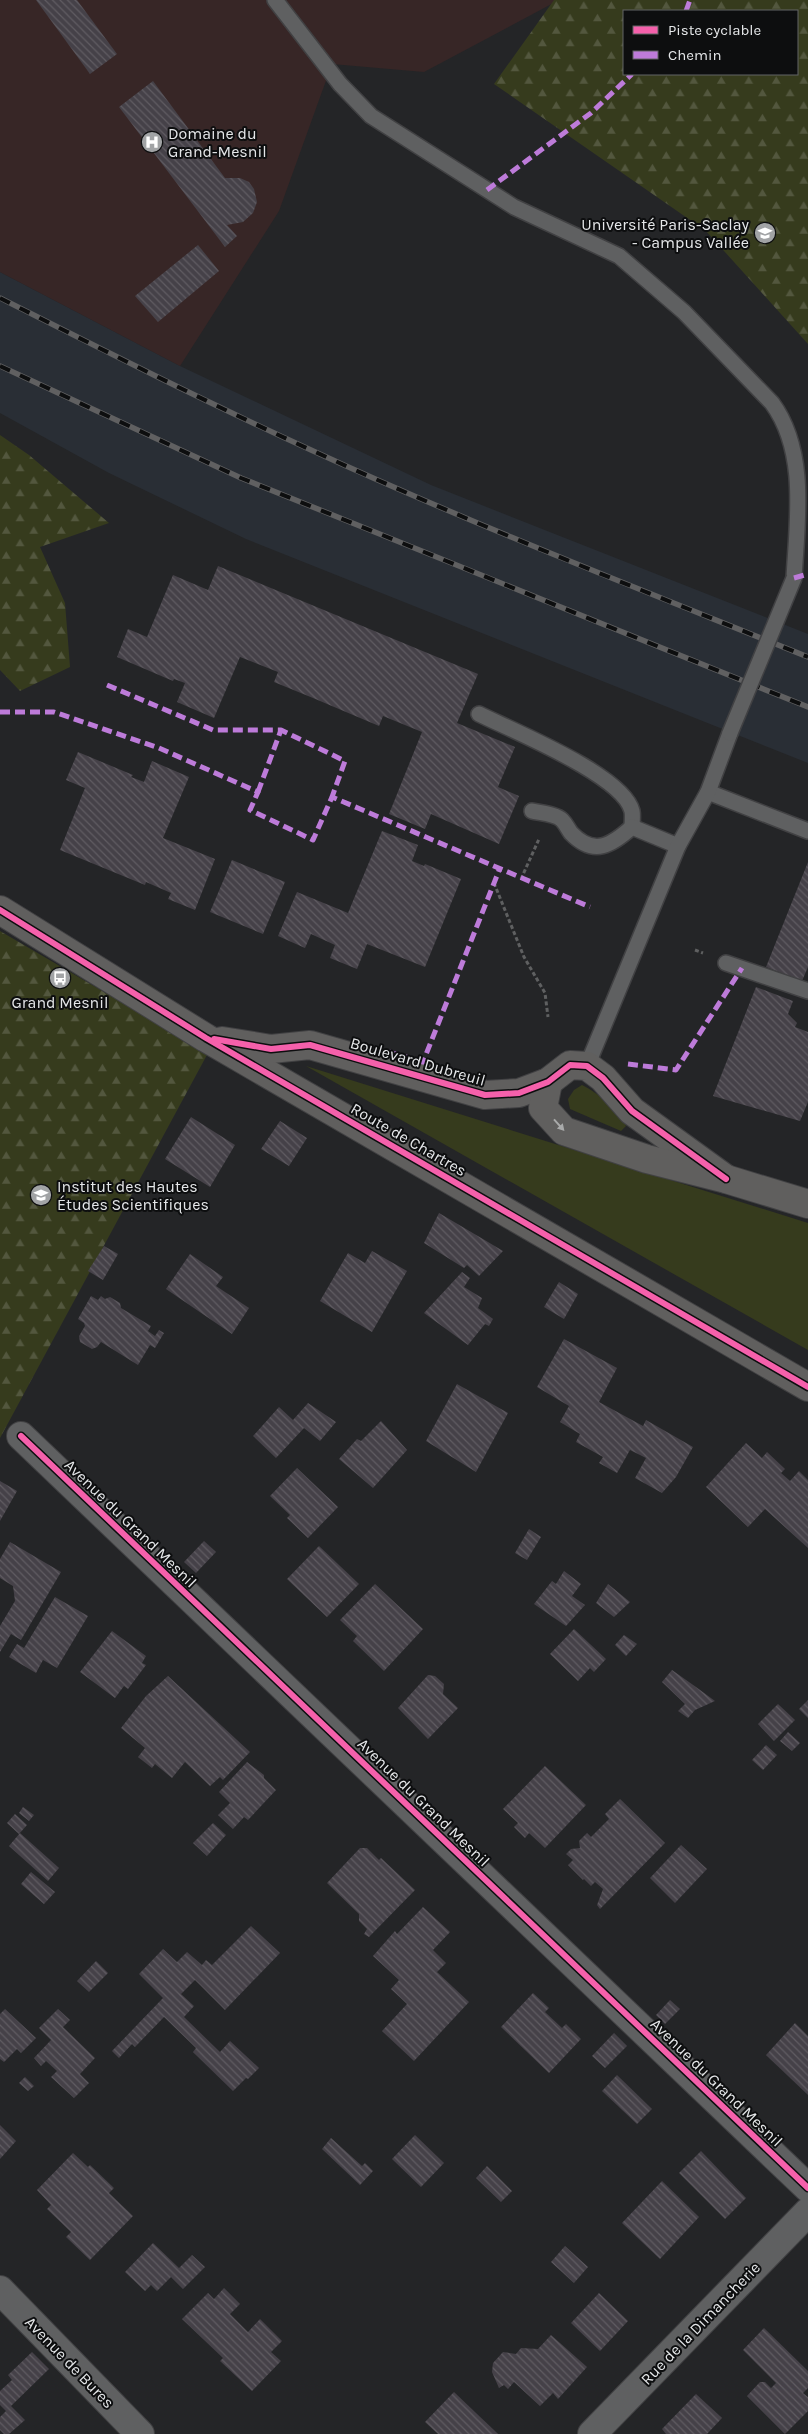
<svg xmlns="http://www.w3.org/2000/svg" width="808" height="2434" viewBox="0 0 808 2434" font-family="Karla,sans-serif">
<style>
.built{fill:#292e35}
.medical{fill:#372626}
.green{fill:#363b1d}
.forest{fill:url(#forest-firs);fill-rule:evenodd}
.building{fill:url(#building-back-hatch)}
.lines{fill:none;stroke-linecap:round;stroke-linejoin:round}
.lane-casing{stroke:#414143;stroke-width:18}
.street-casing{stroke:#414143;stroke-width:30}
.secondary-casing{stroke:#414143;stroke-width:30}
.path{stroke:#5f6061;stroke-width:3;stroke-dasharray:4 2.5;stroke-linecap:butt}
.lane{stroke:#5f6061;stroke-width:15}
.street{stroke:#5f6061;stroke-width:28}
.secondary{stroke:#605f5e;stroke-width:28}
.rail-casing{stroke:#606061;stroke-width:5.5}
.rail{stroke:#0d0e0f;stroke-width:4;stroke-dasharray:11;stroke-linecap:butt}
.lane-bridge-casing{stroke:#414143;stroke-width:18;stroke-linecap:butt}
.lane-bridge{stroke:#5f6061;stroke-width:15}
.quiet{stroke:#bd7bd9;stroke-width:5;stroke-dasharray:10 5;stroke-linecap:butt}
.cycleway-casing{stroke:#0d0e0f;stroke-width:9}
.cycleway{stroke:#f560ab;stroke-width:6}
.oneway{fill:#a9aaaa}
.labels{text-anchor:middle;stroke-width:4;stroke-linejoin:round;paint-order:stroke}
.poi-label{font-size:16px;fill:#e5e7e9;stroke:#0d0e0f;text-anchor:start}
.street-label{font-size:16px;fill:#e5e7e9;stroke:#0d0e0f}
</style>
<defs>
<pattern id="forest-firs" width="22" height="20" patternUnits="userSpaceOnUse" patternTransform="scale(1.25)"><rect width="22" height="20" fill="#363b1d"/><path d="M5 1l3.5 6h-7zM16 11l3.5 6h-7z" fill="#53573e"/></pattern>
<pattern id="building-back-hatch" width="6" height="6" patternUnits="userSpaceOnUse" patternTransform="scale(1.25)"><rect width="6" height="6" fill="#454148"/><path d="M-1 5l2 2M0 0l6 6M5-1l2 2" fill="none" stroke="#605c62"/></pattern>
</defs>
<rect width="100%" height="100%" fill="#242527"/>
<polygon class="built" points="0,272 180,366 431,485 808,634 808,763 246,539 109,473 0,413"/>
<polygon class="medical" points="0,0 559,0 424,72 332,64 279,211 180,366 0,272"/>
<g class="green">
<polygon points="306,1066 808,1223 808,1350"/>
<path d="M 582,1085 C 597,1093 621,1109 626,1126 L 621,1131 L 570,1109 L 568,1099 L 574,1090 Z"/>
</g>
<g class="forest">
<path d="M 554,0 L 808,0 L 808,344 L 706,231 L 494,84 ZM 624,11 L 797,11 L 797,74 L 624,74 Z"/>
<polygon points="0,435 29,455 109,523 40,547 65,603 70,667 20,691 0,670"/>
<polygon points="0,931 208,1053 0,1438"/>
</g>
<g class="building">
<polygon points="36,0 77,0 117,54 90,74"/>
<polygon points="153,81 225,178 240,178 249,182 254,189 257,202 253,213 243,222 227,225 237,236 225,247 119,107"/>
<polygon points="198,245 219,271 158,322 135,296"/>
<polygon points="218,566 478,674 457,723 515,747 498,787 519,796 499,844 431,814 425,829 389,814 422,732 383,716 379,726 313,698 274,682 278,672 240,657 214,718 177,702 185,683 174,679 173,681 117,657 128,629 147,637 173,575 208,590"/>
<polygon points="78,752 133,775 131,777 144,782 152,761 189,777 163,838 215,859 195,910 168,899 171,893 146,882 145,885 60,850 85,788 66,780"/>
<polygon points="382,831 418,845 412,861 424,866 425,864 461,879 425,967 367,944 357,969 330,958 335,945 311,934 305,948 278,936 297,892 348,913"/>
<polygon points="232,860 285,882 263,934 210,912"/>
<polygon points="808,862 808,967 802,981 766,967"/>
<polygon points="756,987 793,1001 788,1014 797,1023 795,1027 808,1032 808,1102 800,1121 713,1096"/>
<polygon points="191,1117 235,1145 210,1187 165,1159"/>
<polygon points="280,1121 307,1138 289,1166 261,1149"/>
<polygon points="439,1213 488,1242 503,1251 479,1276 467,1265 464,1268 424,1243"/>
<polygon points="104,1246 118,1254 103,1280 88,1271"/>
<polygon points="372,1251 407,1271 372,1332 320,1301 348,1253 365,1263"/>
<polygon points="190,1254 223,1277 216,1286 249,1308 232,1334 166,1289"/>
<polygon points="462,1272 470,1278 464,1287 482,1298 478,1308 493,1319 489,1326 485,1324 468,1345 424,1313"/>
<polygon points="559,1282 578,1294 564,1319 544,1307"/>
<polygon points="91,1296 98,1300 101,1296 105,1299 110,1297 120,1303 121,1308 151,1326 148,1331 155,1336 159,1330 164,1333 155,1348 150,1345 138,1365 101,1342 97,1347 92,1349 80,1342 79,1336 85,1326 84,1323 78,1319"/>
<polygon points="564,1339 617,1368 599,1402 643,1426 646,1420 693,1447 676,1477 662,1493 635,1478 646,1458 630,1450 617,1473 599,1463 603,1457 576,1442 580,1434 560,1422 569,1406 537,1387"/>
<polygon points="457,1384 508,1413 476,1472 426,1441"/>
<polygon points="308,1403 336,1422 320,1441 304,1428 276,1458 253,1436 279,1407 293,1420"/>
<polygon points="381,1421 407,1450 373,1488 339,1459 357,1439 361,1441"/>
<polygon points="746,1443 762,1458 767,1452 785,1469 781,1473 790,1481 799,1471 808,1480 808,1548 765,1509 748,1527 706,1487"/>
<polygon points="297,1468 338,1507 308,1538 287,1518 290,1515 270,1496"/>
<polygon points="0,1481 17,1491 0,1521"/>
<polygon points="529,1529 541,1537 527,1560 515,1553"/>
<polygon points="204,1541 216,1552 196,1573 184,1562"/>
<polygon points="10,1542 61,1572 21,1640 11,1634 0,1652 0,1626 15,1601 13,1586 0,1578 0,1559"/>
<polygon points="319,1546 359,1584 327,1617 287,1579"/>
<polygon points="564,1571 581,1584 572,1596 585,1605 566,1626 534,1604 552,1581 556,1584"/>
<polygon points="375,1584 423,1629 384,1671 353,1641 357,1636 340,1620"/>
<polygon points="608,1584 630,1602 614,1617 596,1603"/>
<polygon points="55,1597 88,1616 57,1668 43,1660 36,1673 9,1657 17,1644 24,1648"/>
<polygon points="574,1629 606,1659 594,1672 590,1668 578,1681 550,1654"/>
<polygon points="112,1631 146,1656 142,1663 146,1665 128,1689 124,1686 115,1698 80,1672"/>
<polygon points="624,1635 637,1644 626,1656 615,1645"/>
<polygon points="672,1670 696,1687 715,1701 695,1710 688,1718 678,1711 685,1704 662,1682"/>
<polygon points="428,1675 435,1676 444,1684 443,1694 458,1708 428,1739 398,1708"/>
<polygon points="168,1676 250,1752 223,1780 220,1777 210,1786 185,1762 172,1778 155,1764 152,1768 138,1757 145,1748 121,1728 146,1696"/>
<polygon points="808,1700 808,1718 799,1709"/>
<polygon points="778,1704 795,1720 774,1741 758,1724"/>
<polygon points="788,1732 800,1743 792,1751 780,1741"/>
<polygon points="766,1745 777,1755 763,1770 752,1760"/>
<polygon points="247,1762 264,1775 264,1778 276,1790 248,1820 244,1817 233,1829 218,1815 230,1803 219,1792"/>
<polygon points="545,1766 586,1805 545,1848 529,1833 525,1838 514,1827 518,1823 503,1809"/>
<polygon points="620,1799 665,1843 600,1909 597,1905 603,1889 595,1882 591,1886 584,1879 583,1880 568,1865 573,1860 566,1854 571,1849 580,1848 579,1841 587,1833 591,1837 609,1819 605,1814"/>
<polygon points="23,1807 34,1815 29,1821 19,1813"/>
<polygon points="15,1814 27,1825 19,1834 7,1823"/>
<polygon points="213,1823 226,1835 207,1856 193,1843"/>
<polygon points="20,1833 59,1868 48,1881 9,1846"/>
<polygon points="681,1845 707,1869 675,1903 650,1878"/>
<polygon points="360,1848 367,1848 379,1860 381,1858 415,1890 369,1937 364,1934 367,1929 359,1921 359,1914 327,1883"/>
<polygon points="31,1872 55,1892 44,1904 21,1884"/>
<polygon points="423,1907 450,1932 433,1950 446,1963 437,1972 469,2002 414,2061 382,2031 407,2004 391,1989 399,1980 373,1956 395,1931 397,1934"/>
<polygon points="251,1926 280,1953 225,2010 195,1980 181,1994 194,2006 184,2017 220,2052 230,2041 259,2068 248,2079 246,2078 233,2091 193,2052 196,2048 164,2017 135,2047 132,2044 119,2058 112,2051 163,1998 139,1974 163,1949 177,1962 187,1952 202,1965 206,1960 212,1965"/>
<polygon points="96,1961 108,1973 89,1992 77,1981"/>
<polygon points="533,1993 549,2008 545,2012 562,2028 566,2024 581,2039 549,2073 501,2027"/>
<polygon points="670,2000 680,2009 665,2024 656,2015"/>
<polygon points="5,2009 36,2038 21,2053 17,2049 4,2062 0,2059 0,2014"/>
<polygon points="58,2009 70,2020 63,2027 95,2058 80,2074 89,2083 74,2098 51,2077 57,2071 46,2061 41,2066 34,2058 51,2040 39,2028"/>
<polygon points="795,2023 808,2036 808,2095 766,2055"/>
<polygon points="614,2033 627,2046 605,2068 592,2056"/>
<polygon points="617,2075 652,2109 637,2124 602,2091"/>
<polygon points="25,2077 34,2086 28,2091 19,2083"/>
<polygon points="0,2125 16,2141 0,2159"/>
<polygon points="415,2135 444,2163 421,2187 392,2159"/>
<polygon points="331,2138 362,2166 365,2163 373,2171 360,2185 322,2149"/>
<polygon points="701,2151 746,2198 725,2219 679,2173"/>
<polygon points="73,2153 88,2167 90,2165 114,2188 109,2193 133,2216 90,2260 66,2237 71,2232 47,2209 51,2205 37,2190"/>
<polygon points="487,2166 512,2191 501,2202 476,2178"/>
<polygon points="662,2181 699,2217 660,2259 622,2223"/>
<polygon points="153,2243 179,2268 192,2255 205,2267 183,2289 171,2277 157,2291 151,2285 145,2291 125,2272"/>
<polygon points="565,2246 588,2267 574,2283 551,2262"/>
<polygon points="224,2288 240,2304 230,2314 248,2332 260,2319 282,2341 271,2352 281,2361 252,2391 220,2361 223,2358 182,2319 208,2293 214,2299"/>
<polygon points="599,2293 628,2321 600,2351 571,2323"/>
<polygon points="764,2328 808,2371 808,2388 803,2393 808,2397 808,2411 785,2434 747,2396 760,2382 765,2382 771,2388 776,2383 743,2350"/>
<polygon points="551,2335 587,2367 558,2399 553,2393 540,2406 514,2382 508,2389 504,2385 499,2388 492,2372 493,2363 503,2352 516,2354 521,2348 538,2349"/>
<polygon points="32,2352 49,2369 11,2406 25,2420 9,2434 4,2434 0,2430 0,2417 6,2411 0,2405 0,2391 12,2380 8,2375"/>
<polygon points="454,2392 498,2434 438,2434 425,2422"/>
<polygon points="696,2394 722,2418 707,2434 666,2434 662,2429"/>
</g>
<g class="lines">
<g class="lane-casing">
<g id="lane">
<path d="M 275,0 L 340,84 L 371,116 L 514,207 L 619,256 L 684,312 L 772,403 C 808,452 797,522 794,578"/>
<path d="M 479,714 C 513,731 623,775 632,811 C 633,816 632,822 632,827"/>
<polyline points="708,792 808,831"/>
<path d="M 532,811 C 540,813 556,814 562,820 C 566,824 568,829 571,833 C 594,857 612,845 632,827 L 678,846"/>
<polyline points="726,963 808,991"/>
<polyline points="587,1066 678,846 708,792 730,733"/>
</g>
</g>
<g class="street-casing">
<g id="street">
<polyline points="21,1436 808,2188"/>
<polyline points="0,2290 140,2434"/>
<polyline points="592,2434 808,2212"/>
</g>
</g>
<g class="secondary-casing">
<g id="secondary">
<polyline points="0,910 206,1038 808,1387"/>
<polyline points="222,1041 271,1049 310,1045 485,1095 519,1093 548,1082 570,1065 587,1066 603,1078 632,1111 726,1179"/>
<polyline points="548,1082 543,1108 564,1131 647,1159 726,1179 808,1204"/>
</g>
</g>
<g class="path">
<polyline points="521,879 539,839"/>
<polyline points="494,883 524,957 545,993 548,1017"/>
<polyline points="695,950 703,953"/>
</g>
<use href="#lane" class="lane"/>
<use href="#street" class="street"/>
<use href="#secondary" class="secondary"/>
<g class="rail-casing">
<g id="rail">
<path d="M 0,298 C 103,350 206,402 311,450 C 474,525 642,590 808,657"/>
<polyline points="0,366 241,478 808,707"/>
</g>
</g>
<use href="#rail" class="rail"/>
<g class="lane-bridge-casing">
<polyline id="lane-bridge" points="730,733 794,578"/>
</g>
<use href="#lane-bridge" class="lane-bridge"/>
<g class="quiet">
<polyline points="686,11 690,0"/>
<polyline points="487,190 591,113 632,74"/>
<polyline points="794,578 808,574"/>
<polyline points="107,685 213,730 281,730 345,761 332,797"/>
<polyline points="0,712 54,712 159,748 258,792 250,810 313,840 332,797 590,907"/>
<polyline points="258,792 281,730"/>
<polyline points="389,1052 423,1062 500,868"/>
<polyline points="628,1064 676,1070 742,968"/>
</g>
<g class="cycleway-casing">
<g id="cycleway">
<polyline points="0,910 206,1038 808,1387"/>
<polyline points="214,1039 271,1049 310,1045 485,1095 519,1093 548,1082 570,1065 587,1066 603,1078 632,1111 726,1179"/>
<polyline points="21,1436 808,2188"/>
</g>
</g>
<use href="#cycleway" class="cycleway"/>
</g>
<defs><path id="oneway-solid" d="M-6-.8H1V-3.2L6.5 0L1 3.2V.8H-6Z" transform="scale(1.25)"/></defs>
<use class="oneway" href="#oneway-solid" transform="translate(559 1125) rotate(48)"/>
<defs>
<g id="hospital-disc" transform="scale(1.125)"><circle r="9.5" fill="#a1a3a5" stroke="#0d0e0f"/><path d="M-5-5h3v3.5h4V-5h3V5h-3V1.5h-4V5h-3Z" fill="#fff"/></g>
<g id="university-disc" transform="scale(1.125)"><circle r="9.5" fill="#a1a3a5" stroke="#0d0e0f"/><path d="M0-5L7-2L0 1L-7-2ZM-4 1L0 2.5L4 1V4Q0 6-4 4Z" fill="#fff"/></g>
<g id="bus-disc" transform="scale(1.125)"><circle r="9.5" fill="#a1a3a5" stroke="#0d0e0f"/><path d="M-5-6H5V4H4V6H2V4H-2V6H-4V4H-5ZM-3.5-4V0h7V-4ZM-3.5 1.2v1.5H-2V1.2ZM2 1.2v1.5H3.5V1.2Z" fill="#fff"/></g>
</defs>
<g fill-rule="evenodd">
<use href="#hospital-disc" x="152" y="142"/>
<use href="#university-disc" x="765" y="233"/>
<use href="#bus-disc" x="60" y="978"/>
<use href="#university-disc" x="41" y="1195"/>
</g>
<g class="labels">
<g class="poi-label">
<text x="168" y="139">Domaine du<tspan x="168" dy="18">Grand-Mesnil</tspan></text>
<text x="749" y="230" text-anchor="end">Université Paris-Saclay<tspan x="749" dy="18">- Campus Vallée</tspan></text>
<text x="60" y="1008" text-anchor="middle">Grand Mesnil</text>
<text x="57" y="1192">Institut des Hautes<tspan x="57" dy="18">Études Scientifiques</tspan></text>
</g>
<g class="street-label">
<text transform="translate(418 1061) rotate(16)" y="6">Boulevard Dubreuil</text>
<text transform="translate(409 1139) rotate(30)" y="6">Route de Chartres</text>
<text transform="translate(131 1523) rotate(44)" y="6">Avenue du Grand Mesnil</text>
<text transform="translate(424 1802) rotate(44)" y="6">Avenue du Grand Mesnil</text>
<text transform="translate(717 2082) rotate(44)" y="6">Avenue du Grand Mesnil</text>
<text transform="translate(700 2323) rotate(-46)" y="6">Rue de la Dimancherie</text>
<text transform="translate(70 2362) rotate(46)" y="6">Avenue de Bures</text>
</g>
</g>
<rect x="623" y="10" width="175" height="65" fill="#0d0e0f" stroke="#636566"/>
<rect x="633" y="26" width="25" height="8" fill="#f560ab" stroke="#636566"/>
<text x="668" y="35" font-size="15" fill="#e5e7e9">Piste cyclable</text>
<rect x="633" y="51" width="25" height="8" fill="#bd7bd9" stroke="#636566"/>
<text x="668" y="60" font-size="15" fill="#e5e7e9">Chemin</text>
</svg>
